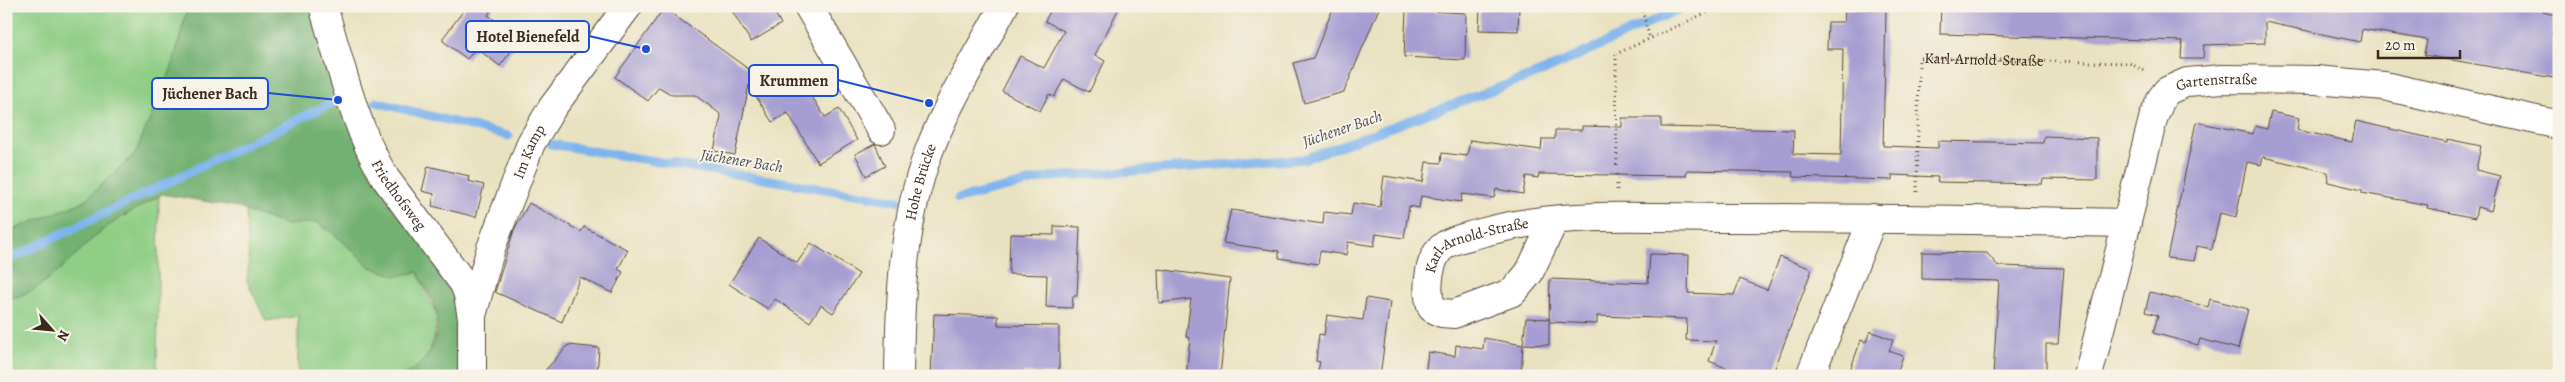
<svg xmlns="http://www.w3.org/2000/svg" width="2565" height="382" viewBox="0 0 2565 382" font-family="Alegreya,serif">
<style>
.green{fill:#8fce85;stroke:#657c52}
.forest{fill:#73b172;stroke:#576e48}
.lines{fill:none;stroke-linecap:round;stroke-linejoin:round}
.stream{stroke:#7eb4ed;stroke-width:9}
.building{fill:#a69ed2}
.minor-casing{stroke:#554636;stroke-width:30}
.path{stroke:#554636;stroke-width:3;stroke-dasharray:1 4;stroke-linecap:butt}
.minor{stroke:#fff;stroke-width:28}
.labels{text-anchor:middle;stroke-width:4;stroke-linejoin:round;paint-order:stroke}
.street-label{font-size:15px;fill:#3b2a1e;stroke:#f7f3e8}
.water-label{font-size:16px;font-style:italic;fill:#4f535c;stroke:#f7f3e8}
.leader{fill:none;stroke:#1d4ed8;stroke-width:2}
.callout-dot{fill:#1d4ed8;stroke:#f7f3e8;stroke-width:2}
.callout{fill:#f7f3e8;stroke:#1d4ed8;stroke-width:2}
.callout-label{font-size:16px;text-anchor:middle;font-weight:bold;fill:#3b2a1e}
</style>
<rect width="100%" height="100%" fill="#f7f3e8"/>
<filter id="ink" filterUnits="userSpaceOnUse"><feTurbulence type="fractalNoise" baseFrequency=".02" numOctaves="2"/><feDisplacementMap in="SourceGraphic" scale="10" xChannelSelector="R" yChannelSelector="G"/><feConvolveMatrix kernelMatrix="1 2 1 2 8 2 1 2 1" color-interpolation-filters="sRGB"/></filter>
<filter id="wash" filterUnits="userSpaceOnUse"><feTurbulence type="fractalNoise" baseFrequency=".0096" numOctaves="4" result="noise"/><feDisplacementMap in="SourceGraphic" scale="20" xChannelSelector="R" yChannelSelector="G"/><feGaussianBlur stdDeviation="1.12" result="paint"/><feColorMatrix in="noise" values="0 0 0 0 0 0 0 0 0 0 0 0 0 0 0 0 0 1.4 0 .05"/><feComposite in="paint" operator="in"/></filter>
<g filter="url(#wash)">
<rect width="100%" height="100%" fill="#e9e2c0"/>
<g class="green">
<polygon points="6,6 188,6 172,67 135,154 83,202 12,230 6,229"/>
<path d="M 159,196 L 157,376 L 6,376 L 6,298 C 38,298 76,252 99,233 C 117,218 139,208 159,196 Z"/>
<polygon points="246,211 287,225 317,222 396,276 417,271 437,315 434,339 428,355 417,369 402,376 298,376 298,316 266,321 247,281 249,262"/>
</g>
<path class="forest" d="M 188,6 L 312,6 L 331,66 L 458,290 L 465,376 L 402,376 C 426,365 440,343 437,315 C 435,301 423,284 418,272 L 396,276 L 370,267 L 340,239 L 317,222 L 287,225 L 233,206 L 162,194 C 141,207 117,218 99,233 C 76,252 38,299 6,298 L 6,229 L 12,230 L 83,202 L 135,154 L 172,67 Z"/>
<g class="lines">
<g class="stream">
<polyline points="376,102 509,136"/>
<polyline points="551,144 898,201"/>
<polyline points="958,199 1049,177 1304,159 1544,71 1686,6"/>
<polyline points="6,261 338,100"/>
</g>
</g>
<g id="blocks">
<g class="building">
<polygon points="467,6 494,6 488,15 520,39 500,66 476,48 467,59 443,41 443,38"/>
<polygon points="729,6 771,6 781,24 751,42"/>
<polygon points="1053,6 1120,6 1095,55 1105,61 1089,92 1064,79 1054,97 1049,94 1040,111 1002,91 1020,56 1044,68 1064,31 1045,21"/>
<polygon points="1334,6 1380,6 1344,92 1304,103 1293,63 1313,58"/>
<polygon points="1480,6 1519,6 1518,31 1479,30"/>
<polygon points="1941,6 2544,6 2543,12 2556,15 2552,35 2559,37 2559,79 2424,55 2427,40 2362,29 2360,42 2265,22 2265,43 2204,45 2203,59 2181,59 2182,41 1940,34"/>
<polygon points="664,8 780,92 775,83 795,70 825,117 839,109 857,140 818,163 788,113 772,122 749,85 735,155 714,151 721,116 719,113 695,95 672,95 659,87 648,101 615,77"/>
<polygon points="1845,9 1886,10 1883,146 1938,148 1938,141 2043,143 2044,136 2097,138 2097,180 2043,179 2042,184 1937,182 1938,177 1892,175 1892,180 1792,177 1793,172 1687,170 1686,176 1539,174 1538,178 1526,176 1523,194 1496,189 1494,198 1462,194 1461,202 1421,196 1419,208 1409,206 1404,238 1376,234 1374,246 1348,242 1346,255 1320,251 1318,264 1279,258 1279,251 1223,243 1231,210 1323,224 1324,212 1351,215 1353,203 1380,207 1384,176 1423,182 1426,162 1441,163 1442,153 1467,156 1470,140 1541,150 1542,139 1555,139 1555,130 1582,130 1582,126 1622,127 1622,118 1661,118 1661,127 1794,130 1793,154 1841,155 1843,49 1827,49 1828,22 1844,22"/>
<polygon points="1406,10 1466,13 1465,60 1404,57"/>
<polygon points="2271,112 2299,118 2297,130 2352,142 2356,121 2447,142 2447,139 2481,146 2476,170 2500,176 2491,211 2477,207 2475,218 2427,208 2428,205 2362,193 2362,190 2328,182 2327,172 2263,157 2261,165 2247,162 2236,217 2220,213 2212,249 2197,246 2194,261 2167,258 2196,122 2253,134 2255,126 2267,129"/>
<polygon points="875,144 885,166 866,176 855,154"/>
<polygon points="428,166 469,176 468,181 484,185 476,217 432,206 434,194 422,191"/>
<polygon points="529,203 581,232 584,227 628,250 618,269 623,272 612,293 580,277 562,322 495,292 514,230"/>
<polygon points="1054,226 1080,227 1077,296 1073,296 1072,308 1046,307 1047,275 1009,274 1010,234 1054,235"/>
<polygon points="759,238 797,263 811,243 859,274 833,313 821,305 810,322 775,299 768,309 729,284"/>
<polygon points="1922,252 1987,253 1999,267 1999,266 2064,268 2058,344 2046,344 2046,376 1993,376 1999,281 1922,279"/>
<polygon points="1650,254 1689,255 1688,293 1734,295 1740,279 1767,290 1780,257 1812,269 1772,376 1746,376 1709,361 1716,341 1686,340 1687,319 1597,316 1597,324 1549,322 1549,345 1523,344 1526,318 1549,319 1549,321 1550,279 1648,283"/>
<polygon points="1158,269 1230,279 1220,376 1186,376 1190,338 1186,337 1191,299 1159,303"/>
<polygon points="2150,292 2208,307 2210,299 2248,309 2238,349 2200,339 2198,345 2153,333 2158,315 2145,312"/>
<polygon points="1366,298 1390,302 1380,376 1317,376 1320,362 1316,361 1319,334 1324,335 1327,315 1363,320"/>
<polygon points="934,314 998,316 998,325 1059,326 1059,374 1023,373 1023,376 931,376"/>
<polygon points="1870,331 1893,340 1889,351 1903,356 1896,376 1848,376 1861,340 1866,342"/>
<polygon points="1484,338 1523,345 1521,376 1425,376 1428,352 1455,356 1456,345 1483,349"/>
<polygon points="568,345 599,348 597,376 540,376"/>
</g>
</g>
</g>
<g filter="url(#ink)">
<use href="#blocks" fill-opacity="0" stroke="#554636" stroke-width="1"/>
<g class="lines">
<g class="minor-casing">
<g id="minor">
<path id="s2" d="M 323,6 C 340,62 355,130 386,179 L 464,284 L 468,295 L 472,318 L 472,376"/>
<polyline points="808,6 881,130"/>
<path id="s3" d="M 1554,221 L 1529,273 L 1513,292 L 1454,314 L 1442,313 L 1432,308 C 1425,291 1428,256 1445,245 C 1454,239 1467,237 1477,234 C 1557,210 1646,218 1729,218 C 1862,218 1994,220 2127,223"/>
<path id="s4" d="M 473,312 L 491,248 L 531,143 L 552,108 L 628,6"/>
<path id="s5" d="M 899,376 C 900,300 902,223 929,151 C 948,101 978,54 1004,6"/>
<polyline points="1810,376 1873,218"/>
<path id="s6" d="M 2088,376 L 2153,119 L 2161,99 L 2167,91 L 2187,82 L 2222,79 L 2316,80 L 2384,86 L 2559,125"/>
</g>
</g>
<g class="path">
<polyline points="1641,6 1650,39"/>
<polyline points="1617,190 1616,54 1721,6"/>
<path id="s1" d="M 1917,192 L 1919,58 L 2129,63 L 2147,72"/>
</g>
<use href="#minor" class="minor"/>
</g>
</g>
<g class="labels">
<g class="street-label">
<text dy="5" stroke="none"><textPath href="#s1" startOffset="199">Karl-Arnold-Straße</textPath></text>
<text dy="5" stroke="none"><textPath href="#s6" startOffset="348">Gartenstraße</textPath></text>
<text dy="5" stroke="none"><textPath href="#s4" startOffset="170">Im Kamp</textPath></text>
<text dy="5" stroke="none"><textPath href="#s5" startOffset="196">Hohe Brücke</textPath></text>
<text dy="5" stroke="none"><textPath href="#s2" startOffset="205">Friedhofsweg</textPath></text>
<text dy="5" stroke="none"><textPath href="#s3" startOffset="264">Karl-Arnold-Straße</textPath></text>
</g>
<g class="water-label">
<text transform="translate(1342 128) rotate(-19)" y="6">Jüchener Bach</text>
<text transform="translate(742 160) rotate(9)" y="6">Jüchener Bach</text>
</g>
</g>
<path class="leader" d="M646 49L589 36M929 103L838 80M338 100L268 93"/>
<g class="callout-dot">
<circle cx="646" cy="49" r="5"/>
<circle cx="929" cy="103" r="5"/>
<circle cx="338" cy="100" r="5"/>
</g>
<g class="callout">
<rect x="466" y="21" width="123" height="31" rx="5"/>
<rect x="749" y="65" width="89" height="31" rx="5"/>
<rect x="152" y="78" width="116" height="31" rx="5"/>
</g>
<g class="callout-label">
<text x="528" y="42">Hotel Bienefeld</text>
<text x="794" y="86">Krummen</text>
<text x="210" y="99">Jüchener Bach</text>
</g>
<rect width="2565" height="382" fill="none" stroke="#f7f3e8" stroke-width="25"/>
<g transform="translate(52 330) rotate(117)" stroke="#f7f3e8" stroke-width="4" paint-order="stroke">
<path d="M0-4L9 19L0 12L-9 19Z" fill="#3b2a1e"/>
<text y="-8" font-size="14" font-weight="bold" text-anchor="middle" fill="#3b2a1e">N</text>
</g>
<path d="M2378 50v8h82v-8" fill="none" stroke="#3b2a1e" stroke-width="2.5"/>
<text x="2385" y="50" font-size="15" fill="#3b2a1e" stroke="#f7f3e8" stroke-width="4" paint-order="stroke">20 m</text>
</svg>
